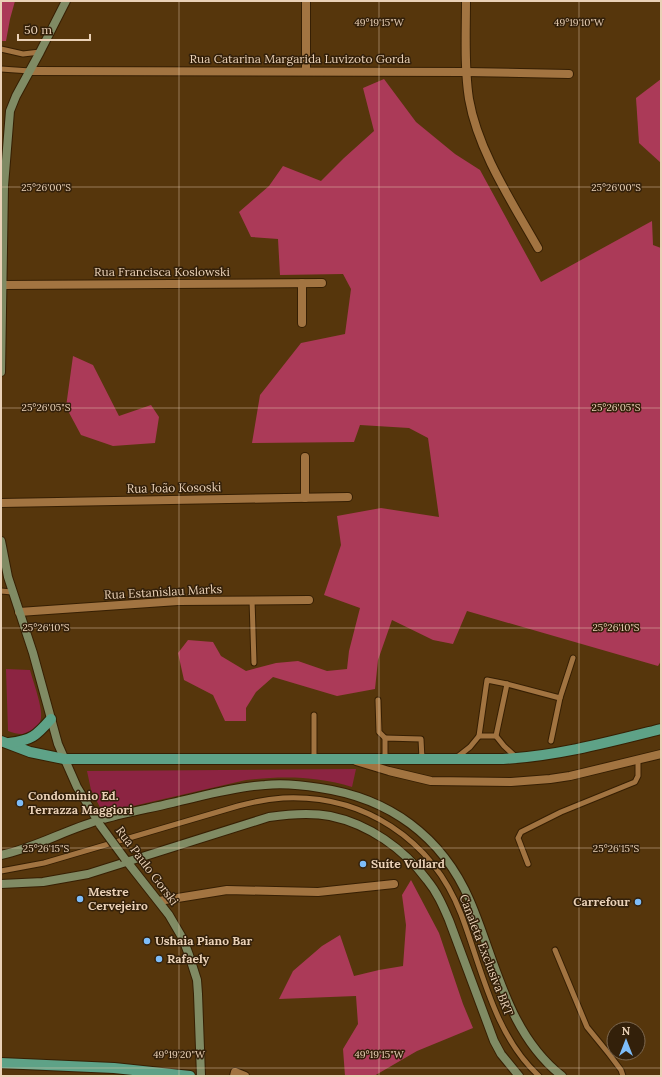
<svg xmlns="http://www.w3.org/2000/svg" width="662" height="1077" viewBox="0 0 662 1077" font-family="Lora,serif">
<style>
.green{fill:#8c2442}
.forest{fill:#ab3a58}
.lines{fill:none;stroke-linecap:round;stroke-linejoin:round}
.lane-casing{stroke:#361f03;stroke-width:7}
.street-casing{stroke:#361f03;stroke-width:10}
.secondary-casing{stroke:#361f03;stroke-width:10}
.primary-casing{stroke:#361f03;stroke-width:12}
.lane{stroke:#a27441;stroke-width:5}
.street{stroke:#a27441;stroke-width:8}
.secondary{stroke:#808b64;stroke-width:8}
.primary{stroke:#5ea287;stroke-width:10}
.secondary-bridge-casing{stroke:#361f03;stroke-width:10;stroke-linecap:butt}
.secondary-bridge{stroke:#808b64;stroke-width:8}
.ticks{fill:none;stroke:#ead1b7;stroke-width:1;stroke-opacity:0.45}
.poi-dot{fill:#7ebdf9;stroke:#33200a;stroke-width:1.5}
.labels{text-anchor:middle;stroke-width:3;stroke-linejoin:round;paint-order:stroke}
.street-label{font-size:12px;fill:#ead1b7;stroke:#33200a}
.poi-label{font-size:12px;font-weight:bold;fill:#ead1b7;stroke:#33200a;text-anchor:start}
.ticks-label{font-size:10px;text-anchor:middle;fill:#ead1b7;stroke:#33200a;stroke-width:3;stroke-linejoin:round;paint-order:stroke}
</style>
<rect width="100%" height="100%" fill="#56360c"/>
<g class="green">
<path d="M 6,669 L 30,670 C 33,681 43,708 41,718 C 40,724 37,728 32,731 C 24,736 17,734 8,731 Z"/>
<path d="M 356,769 L 352,787 C 316,776 283,776 246,780 L 103,813 L 91,790 L 87,771 Z"/>
</g>
<g class="forest">
<polygon points="1,1 15,1 10,19 6,41 1,41"/>
<polygon points="384,79 416,122 455,154 480,170 541,282 652,221 653,245 661,248 661,661 658,666 467,611 453,644 433,640 392,620 378,660 375,689 337,696 273,677 256,692 246,708 246,721 225,721 213,695 184,680 178,653 188,640 213,642 221,656 246,671 276,663 298,661 327,671 347,669 349,651 360,608 324,595 341,545 337,516 381,508 439,517 428,438 409,428 360,425 354,442 252,443 260,395 301,343 345,334 351,289 343,274 280,275 278,239 251,237 239,212 269,186 283,166 321,181 344,158 374,131 363,88"/>
<polygon points="661,79 661,163 639,143 636,98"/>
<polygon points="73,356 93,365 119,416 151,405 159,417 155,443 113,446 81,435 66,407"/>
<polygon points="411,880 439,933 463,1004 473,1028 417,1051 374,1076 345,1076 343,1049 358,1024 356,996 279,999 293,971 322,946 340,935 354,976 379,970 403,966 406,925 402,895"/>
</g>
<g class="lines">
<g class="lane-casing">
<g id="lane">
<polyline points="1,49 23,54 40,52"/>
<polyline points="1,69 30,71"/>
<polyline points="1,591 12,592"/>
<polyline points="252,600 254,663"/>
<polyline points="507,684 496,736 504,746 517,758"/>
<polyline points="378,700 379,732 385,738"/>
<polyline points="314,715 314,759"/>
<polyline points="479,736 496,736"/>
<polyline points="551,741 560,698"/>
<polyline points="456,758 470,747 479,736 487,680 507,684 560,698 573,658"/>
<polyline points="385,759 385,738 421,739 422,759"/>
<polyline points="528,864 518,838 521,832 561,812 635,782 638,776 638,760"/>
<path d="M 1,871 L 44,863 L 238,806 C 253,802 268,799 283,798 C 363,794 432,839 461,914 C 482,969 494,1035 539,1076"/>
<polyline points="555,950 587,1027 609,1054 621,1070 623,1076"/>
</g>
</g>
<g class="street-casing">
<g id="street">
<polyline points="306,1 306,71"/>
<path d="M 466,1 C 466,33 464,67 469,99 C 478,151 512,202 538,248"/>
<polyline points="30,71 466,72 569,74"/>
<polyline points="302,283 302,323"/>
<polyline points="3,285 322,283"/>
<polyline points="305,457 305,498"/>
<polyline points="1,503 348,497"/>
<polyline points="19,612 178,601 309,600"/>
<polyline points="356,761 389,771 431,781 511,782 550,779 570,776 661,754"/>
<polyline points="159,901 227,890 318,892 394,884"/>
<polyline points="234,1076 235,1072 245,1076"/>
</g>
</g>
<g class="secondary-casing">
<g id="secondary">
<polyline points="1,372 4,186 10,111 16,96 40,52 66,1"/>
<polyline points="1,541 8,577 33,653 58,744 77,787 99,823"/>
<path d="M 1,855 C 35,848 65,830 97,821 C 122,813 147,809 172,803 C 203,796 234,787 265,785 C 283,783 302,785 320,788 C 389,798 442,836 470,901 C 496,961 507,1033 562,1076"/>
<polyline points="125,859 169,915 183,939 189,955 197,980 198,994 201,1076"/>
<path d="M 1,884 L 43,882 L 88,874 L 269,817 C 289,814 310,812 330,816 C 369,824 404,849 427,880 C 437,892 443,906 449,920 L 494,1041 L 501,1054 L 519,1076"/>
</g>
</g>
<g class="primary-casing">
<g id="primary">
<path d="M 1,741 L 30,752 L 64,759 L 503,759 C 557,756 609,742 661,729"/>
<path d="M 9,743 C 32,740 36,736 51,719"/>
<polyline points="1,1063 114,1068 190,1076"/>
</g>
</g>
<use href="#lane" class="lane"/>
<use href="#street" class="street"/>
<use href="#secondary" class="secondary"/>
<use href="#primary" class="primary"/>
<g class="secondary-bridge-casing">
<polyline id="secondary-bridge" points="100,825 125,859"/>
</g>
<use href="#secondary-bridge" class="secondary-bridge"/>
</g>
<path class="ticks" d="M 179,1 L 179,1076M 379,1 L 379,1076M 579,1 L 579,1076M 1,187 L 661,187M 1,408 L 661,408M 1,628 L 661,628M 1,848 L 661,848M 1,1068 L 661,1068"/>
<g class="poi-dot">
<circle cx="20" cy="803" r="4"/>
<circle cx="363" cy="864" r="4"/>
<circle cx="80" cy="899" r="4"/>
<circle cx="638" cy="902" r="4"/>
<circle cx="147" cy="941" r="4"/>
<circle cx="159" cy="959" r="4"/>
</g>
<g class="labels">
<g class="street-label">
<text x="300" y="63">Rua Catarina Margarida Luvizoto Gorda</text>
<text x="162" y="276">Rua Francisca Koslowski</text>
<text transform="translate(174 488) rotate(-1)" y="4">Rua João Kososki</text>
<text transform="translate(163 592) rotate(-3)" y="4">Rua Estanislau Marks</text>
<text transform="translate(147 866) rotate(53)" y="4">Rua Paulo Gorski</text>
<text transform="translate(486 955) rotate(69)" y="4">Canaleta Exclusiva BRT</text>
</g>
<g class="poi-label">
<text x="28" y="800">Condomínio Ed.<tspan x="28" dy="14">Terrazza Maggiori</tspan></text>
<text x="371" y="868">Suíte Vollard</text>
<text x="88" y="896">Mestre<tspan x="88" dy="14">Cervejeiro</tspan></text>
<text x="630" y="906" text-anchor="end">Carrefour</text>
<text x="155" y="945">Ushaia Piano Bar</text>
<text x="167" y="963">Rafaely</text>
</g>
</g>
<g class="ticks-label">
<text x="379" y="26">49°19'15"W</text>
<text x="579" y="26">49°19'10"W</text>
<text x="46" y="191">25°26'00"S</text>
<text x="616" y="191">25°26'00"S</text>
<text x="46" y="411">25°26'05"S</text>
<text x="616" y="411">25°26'05"S</text>
<text x="46" y="631">25°26'10"S</text>
<text x="616" y="631">25°26'10"S</text>
<text x="46" y="852">25°26'15"S</text>
<text x="616" y="852">25°26'15"S</text>
<text x="179" y="1058">49°19'20"W</text>
<text x="379" y="1058">49°19'15"W</text>
</g>
<rect width="662" height="1077" fill="none" stroke="#ead1b7" stroke-width="4"/>
<g transform="translate(626 1041)"><circle r="19" fill="#33200a" stroke="#7c674f"/>
<path d="M0-3L7 15L0 10L-7 15Z" fill="#7ebdf9"/>
<text y="-6" font-size="11" font-weight="bold" text-anchor="middle" fill="#ead1b7">N</text>
</g>
<path d="M18 34v6h72v-6" fill="none" stroke="#ead1b7" stroke-width="2"/>
<text x="24" y="34" font-size="12" fill="#ead1b7" stroke="#33200a" stroke-width="3" paint-order="stroke">50 m</text>
</svg>
